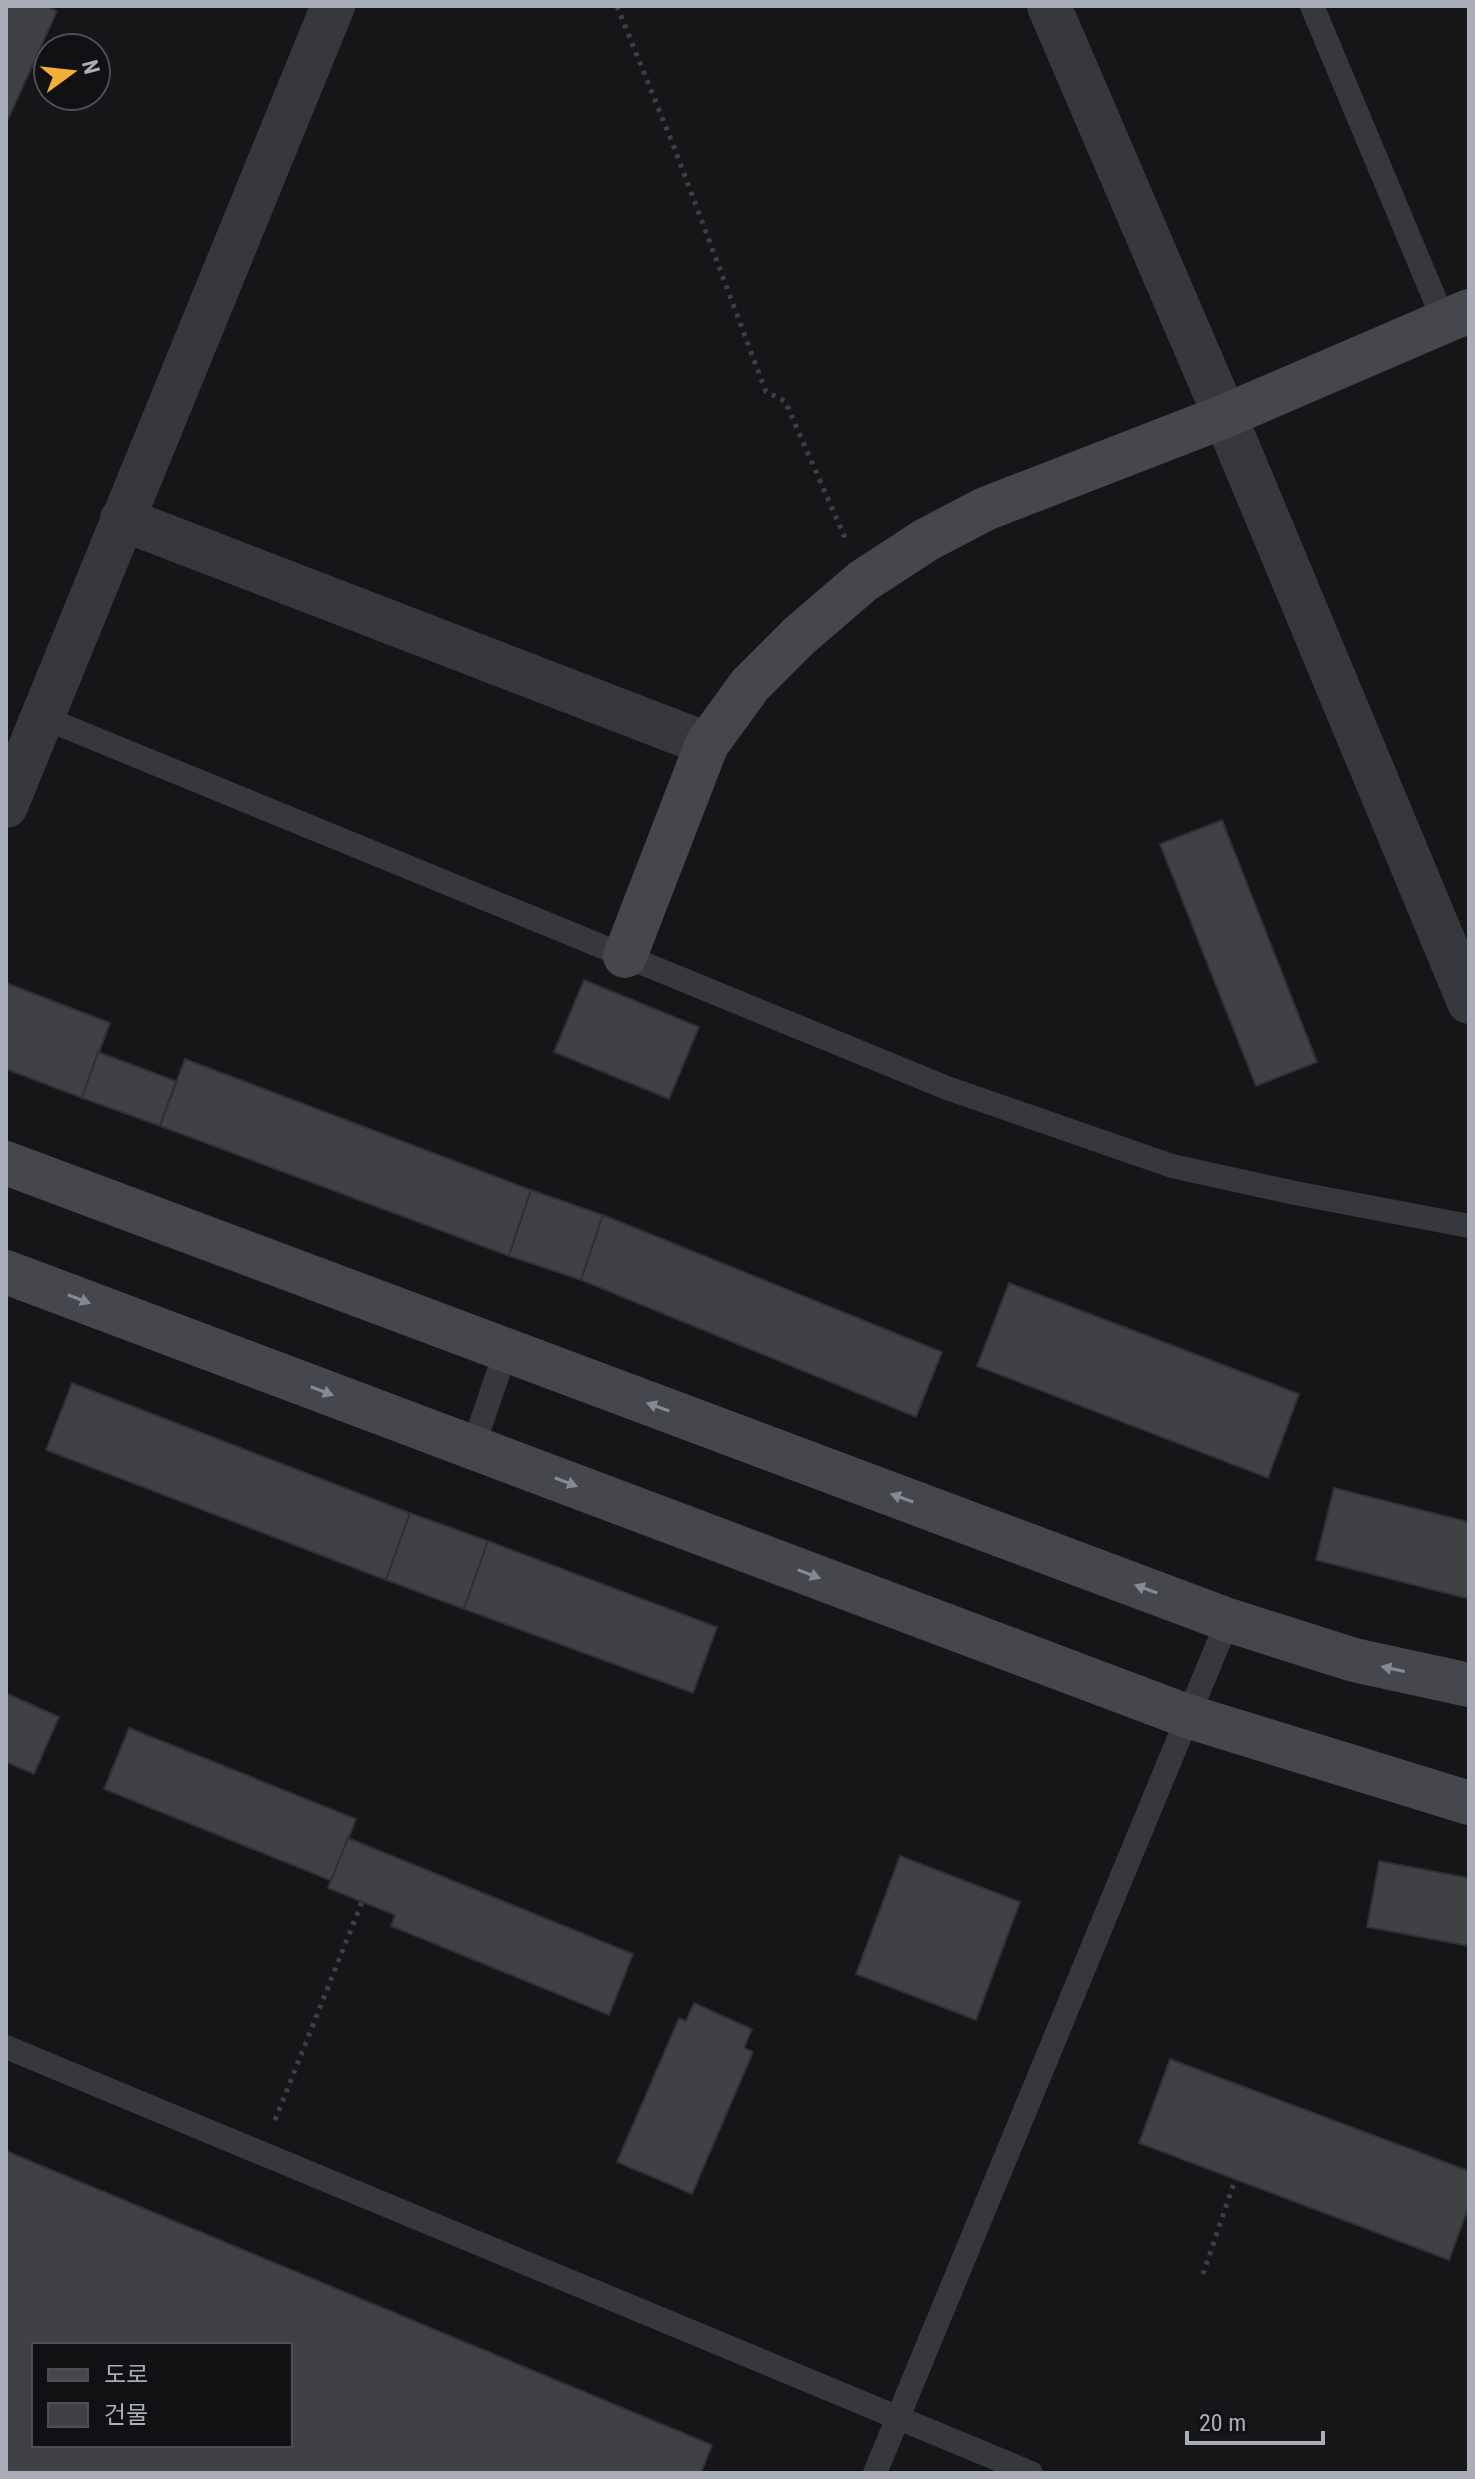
<svg xmlns="http://www.w3.org/2000/svg" width="1475" height="2479" viewBox="0 0 1475 2479" font-family="'Roboto Condensed','Noto Sans KR',sans-serif">
<style>
.building{fill:#404145;stroke:#303034;stroke-width:2;fill-rule:evenodd}
.lines{fill:none;stroke-linecap:round;stroke-linejoin:round}
.path{stroke:#3d3f44;stroke-width:5;stroke-dasharray:4 6;stroke-linecap:butt}
.lane{stroke:#37383d;stroke-width:24}
.street{stroke:#37383d;stroke-width:44}
.secondary{stroke:#45474d;stroke-width:44}
.oneway{fill:#858993}
</style>
<rect width="100%" height="100%" fill="#161618"/>
<g class="building">
<polygon points="6,6 46,6 57,11 6,124"/>
<polygon points="1222,820 1317,1062 1256,1086 1160,844"/>
<polygon points="584,980 699,1027 669,1099 554,1052"/>
<polygon points="6,983 110,1023 82,1098 6,1069"/>
<polygon points="98,1052 176,1081 160,1126 82,1098"/>
<polygon points="185,1059 531,1190 509,1256 160,1126"/>
<polygon points="531,1190 603,1215 581,1280 509,1256"/>
<polygon points="603,1215 942,1352 916,1417 581,1280"/>
<polygon points="1009,1283 1299,1394 1268,1478 977,1366"/>
<polygon points="72,1383 410,1513 386,1580 46,1450"/>
<polygon points="1334,1488 1469,1522 1469,1599 1316,1560"/>
<polygon points="410,1513 488,1541 464,1609 386,1580"/>
<polygon points="488,1541 717,1627 693,1693 464,1609"/>
<polygon points="6,1693 59,1717 34,1774 6,1762"/>
<polygon points="129,1728 356,1819 332,1881 104,1789"/>
<polygon points="348,1838 633,1954 609,2015 391,1926 395,1915 328,1888"/>
<polygon points="900,1856 1020,1902 976,2020 856,1974"/>
<polygon points="1379,1861 1469,1878 1469,1946 1367,1927"/>
<polygon points="694,2003 752,2029 744,2048 753,2052 692,2194 617,2162 679,2018 686,2021"/>
<polygon points="1170,2059 1469,2171 1469,2206 1449,2260 1139,2143"/>
<path d="M 6,2151 L 712,2445 L 701,2473 L 6,2473 ZM 34,2345 L 290,2345 L 290,2445 L 34,2445 Z"/>
</g>
<g class="lines">
<g class="path">
<polyline points="617,6 674,147 766,392 785,401 846,540"/>
<polyline points="275,2120 362,1902"/>
<polyline points="1203,2274 1235,2180"/>
</g>
<g class="lane">
<polyline points="1312,6 1444,321"/>
<polyline points="42,717 947,1088 1172,1166 1295,1193 1469,1226"/>
<polyline points="473,1447 506,1350"/>
<polyline points="6,2047 1031,2473"/>
<polyline points="875,2473 1228,1620"/>
</g>
<g class="street">
<polyline points="1049,6 1225,416 1469,1002"/>
<polyline points="122,519 707,744"/>
<polyline points="6,806 333,6"/>
</g>
<g class="secondary">
<polyline points="625,956 707,744 750,685 799,636 863,581 926,540 985,509 1225,416 1469,311"/>
<polyline points="6,1163 1228,1620 1354,1660 1469,1685"/>
<polyline points="6,1272 1187,1716 1469,1803"/>
</g>
</g>
<defs><path id="oneway-solid" d="M-6-.8H1V-3.2L6.5 0L1 3.2V.8H-6Z" transform="scale(2)"/></defs>
<g class="oneway">
<use href="#oneway-solid" transform="translate(79 1299) rotate(21)"/>
<use href="#oneway-solid" transform="translate(322 1391) rotate(21)"/>
<use href="#oneway-solid" transform="translate(658 1407) rotate(-160)"/>
<use href="#oneway-solid" transform="translate(566 1482) rotate(21)"/>
<use href="#oneway-solid" transform="translate(902 1498) rotate(-160)"/>
<use href="#oneway-solid" transform="translate(809 1574) rotate(21)"/>
<use href="#oneway-solid" transform="translate(1146 1589) rotate(-160)"/>
<use href="#oneway-solid" transform="translate(1393 1669) rotate(-168)"/>
</g>
<rect width="1475" height="2479" fill="none" stroke="#a8adb8" stroke-width="16"/>
<rect x="32" y="2343" width="260" height="104" fill="#111113" stroke="#4d4f55" stroke-width="2"/>
<rect x="48" y="2369" width="40" height="12" fill="#45474d" stroke="#4d4f55" stroke-width="2"/>
<text x="104" y="2383" font-size="24" fill="#a8adb8">도로</text>
<rect x="48" y="2403" width="40" height="24" fill="#404145" stroke="#4d4f55" stroke-width="2"/>
<text x="104" y="2423" font-size="24" fill="#a8adb8">건물</text>
<g transform="translate(72 72) rotate(75)"><circle r="38" fill="#111113" stroke="#4d4f55" stroke-width="2"/>
<path d="M0-6L14 30L0 20L-14 30Z" fill="#f2b134"/>
<text y="-12" font-size="22" font-weight="bold" text-anchor="middle" fill="#a8adb8">N</text>
</g>
<path d="M1187 2431v12h136v-12" fill="none" stroke="#a8adb8" stroke-width="4"/>
<text x="1199" y="2431" font-size="24" fill="#a8adb8" stroke="#111113" stroke-width="6" paint-order="stroke">20 m</text>
</svg>
